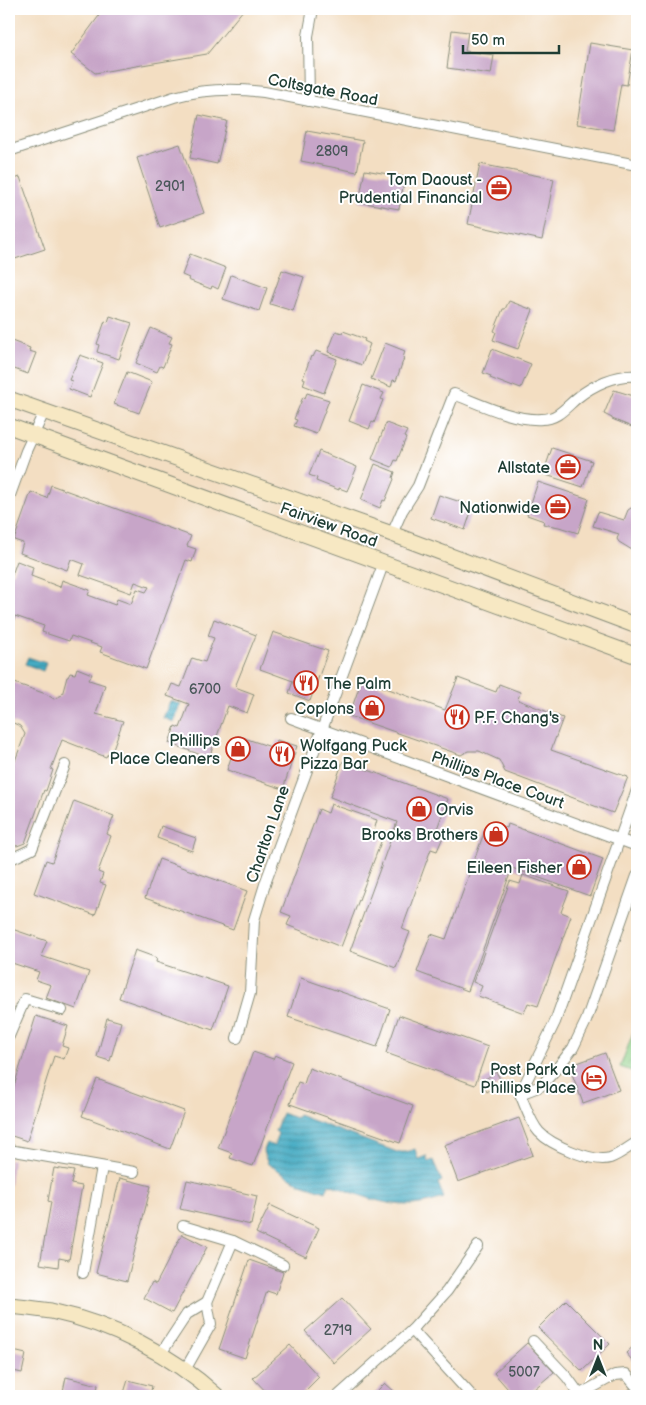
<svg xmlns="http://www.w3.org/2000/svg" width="646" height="1405" viewBox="0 0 646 1405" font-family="'Balsamiq Sans',sans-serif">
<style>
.park{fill:url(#park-crowns);stroke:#57865d}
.water{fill:url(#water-rules);stroke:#32747c}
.building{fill:#c7a5c8}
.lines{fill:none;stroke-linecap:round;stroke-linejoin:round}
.street-casing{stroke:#898e7b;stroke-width:12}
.secondary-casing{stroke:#898e7b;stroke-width:17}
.street{stroke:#fff;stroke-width:10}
.secondary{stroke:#f7e8c3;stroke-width:15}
.labels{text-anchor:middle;stroke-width:4;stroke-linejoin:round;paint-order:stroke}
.number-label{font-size:14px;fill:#495759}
.street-label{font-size:16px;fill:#1f3d34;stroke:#fff}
.poi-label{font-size:16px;fill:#1f3d34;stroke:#fff;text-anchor:end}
</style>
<defs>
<pattern id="park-crowns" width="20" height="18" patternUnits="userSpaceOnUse" patternTransform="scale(1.25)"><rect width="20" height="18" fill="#8fcf86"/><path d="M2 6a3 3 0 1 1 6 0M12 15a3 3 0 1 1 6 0" fill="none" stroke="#74a96e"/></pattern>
<pattern id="water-rules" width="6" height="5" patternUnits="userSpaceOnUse" patternTransform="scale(1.25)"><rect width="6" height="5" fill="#44abc3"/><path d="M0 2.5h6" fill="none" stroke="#388c9f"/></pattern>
</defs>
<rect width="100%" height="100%" fill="#fff"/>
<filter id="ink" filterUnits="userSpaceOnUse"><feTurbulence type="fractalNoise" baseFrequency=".02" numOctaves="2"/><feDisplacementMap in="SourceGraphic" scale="10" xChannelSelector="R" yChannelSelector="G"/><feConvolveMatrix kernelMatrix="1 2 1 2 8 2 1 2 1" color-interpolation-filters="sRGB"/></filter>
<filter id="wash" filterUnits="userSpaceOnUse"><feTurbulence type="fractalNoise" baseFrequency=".0096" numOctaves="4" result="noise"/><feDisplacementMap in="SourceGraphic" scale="20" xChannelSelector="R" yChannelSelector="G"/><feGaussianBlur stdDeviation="1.12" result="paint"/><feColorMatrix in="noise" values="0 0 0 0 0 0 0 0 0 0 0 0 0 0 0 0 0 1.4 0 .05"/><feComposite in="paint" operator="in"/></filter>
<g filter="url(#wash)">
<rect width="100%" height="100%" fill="#f3dec2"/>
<polygon class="park" points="637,1022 637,1073 620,1067"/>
<g class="water">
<polygon points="28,657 46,663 43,671 25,664"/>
<polygon points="170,701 181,704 174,722 163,718"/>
<path d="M 282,1113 L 296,1118 L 298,1115 L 397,1152 L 406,1152 L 415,1149 L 418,1159 L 426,1156 L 428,1162 L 433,1160 L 442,1181 L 438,1183 L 444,1198 C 434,1201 423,1204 413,1205 C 383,1206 357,1194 329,1184 L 326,1192 L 301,1184 L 268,1164 L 263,1152 L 267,1143 L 274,1146 L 278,1133 L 275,1131 Z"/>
</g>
<g id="blocks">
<g class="building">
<polygon points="104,9 244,9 207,54 95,73 71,54"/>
<polygon points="452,30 468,32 465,51 494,55 491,74 447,68"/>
<polygon points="590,43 633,50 627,85 621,84 613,130 577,124"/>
<polygon points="199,115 227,121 217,164 190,158"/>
<polygon points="307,131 363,141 357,172 301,161"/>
<polygon points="180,144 204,213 160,228 137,158"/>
<polygon points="480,164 554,179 542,240 468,224"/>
<polygon points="365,170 405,177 399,209 359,202"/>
<polygon points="20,177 45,249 9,261 9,181"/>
<polygon points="190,254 226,268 218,289 212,286 211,289 188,280 189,278 182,275"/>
<polygon points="282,270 304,277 293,311 270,304"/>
<polygon points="231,275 267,288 259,311 223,299"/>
<polygon points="509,301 533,310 518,349 493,340 496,332 494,331 503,309 505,309"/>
<polygon points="110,316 132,323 119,359 97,352 99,345 97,344 105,321 108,322"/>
<polygon points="151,328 172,337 169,343 172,344 163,367 160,366 157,372 136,363"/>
<polygon points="336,331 342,333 343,331 365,339 364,341 370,344 362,365 328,352"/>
<polygon points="9,340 30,348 29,351 36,353 28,374 9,367"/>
<polygon points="385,343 405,351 403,358 404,358 396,381 393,380 391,387 371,379"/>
<polygon points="492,349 531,364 521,388 513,385 513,387 490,378 491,376 483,373"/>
<polygon points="316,351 337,359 324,393 303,385 305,379 303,378 311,356 313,357"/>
<polygon points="80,355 103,363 90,397 69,389 72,381 69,380"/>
<polygon points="127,372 152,382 139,413 114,404"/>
<polygon points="363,385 384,393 381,399 383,400 374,423 372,422 369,429 349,421"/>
<polygon points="614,390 637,397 637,429 612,419 612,418 604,414"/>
<polygon points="307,393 329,400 316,434 294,426 297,420 294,419 303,397 305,398"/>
<polygon points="386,423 407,431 404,437 406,438 397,461 395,460 392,467 372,459"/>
<polygon points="552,448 592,461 583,487 543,474"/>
<polygon points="319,451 357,467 347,491 339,488 339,490 316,481 317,478 309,475"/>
<polygon points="375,464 395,472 393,478 394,479 385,501 383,500 380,508 361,500"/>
<polygon points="538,482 589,499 578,533 559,527 543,524 544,521 527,515"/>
<polygon points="51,485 191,536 187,546 196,549 192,562 186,560 146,669 100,652 102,647 71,636 69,641 42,632 44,626 15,616 13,623 9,621 9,583 17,561 33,567 31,576 60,587 62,580 90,590 88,595 115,605 117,599 131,604 137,589 146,592 149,587 135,582 131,593 80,575 84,564 71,559 67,570 20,553 23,543 14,540 31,492 47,498"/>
<polygon points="439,495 473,506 465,530 431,518"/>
<polygon points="631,508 637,508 637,553 619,542 617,539 619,534 593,526 598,512 624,520 628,510"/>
<polygon points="214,619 256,635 235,687 254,694 247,713 228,706 209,758 169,743 175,726 180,728 189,704 167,696 172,684 181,687 192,658 205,662 214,638 208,636"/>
<polygon points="273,632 328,651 310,701 289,693 293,681 260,669"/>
<polygon points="77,668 92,674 89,680 105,685 96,714 123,721 111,754 108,753 106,757 62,740 51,769 53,770 46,791 44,790 25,843 17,846 9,843 9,777 25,734 20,726 9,721 9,681 46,694 54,699 62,695 67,677 68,677 70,673 75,674"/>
<polygon points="458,678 496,692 499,684 520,692 518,700 563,718 551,750 628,777 613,813 505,772 499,760 479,751 468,751 461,755 349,716 362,679 445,710"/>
<polygon points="238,736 274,748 277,740 297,746 283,789 227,770"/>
<polygon points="343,761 448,799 435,834 443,837 437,851 431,849 402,929 410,932 396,968 350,951 397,822 330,797"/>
<polygon points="74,801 114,816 107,834 111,836 98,872 103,874 100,883 106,885 95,915 34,893 46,860 52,862"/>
<polygon points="331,804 377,820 374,831 384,834 341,947 287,925 291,916 281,912 319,809 328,813"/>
<polygon points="508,824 603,859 590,896 512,868 468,991 417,972 431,934 446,939 485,830 495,834 498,825 507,828"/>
<polygon points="161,826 196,838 192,851 157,838"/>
<polygon points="159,859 247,891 233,930 145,898"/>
<polygon points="523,875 569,891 561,912 571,916 538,1006 528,1003 524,1013 478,996 482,986 473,982 510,881 520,884"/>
<polygon points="9,928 47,941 41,956 89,972 76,1009 46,998 51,985 36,980 39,972 9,962"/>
<polygon points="135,950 157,958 156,962 228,986 213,1030 119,998"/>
<polygon points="301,978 390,1009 377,1047 288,1017"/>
<polygon points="399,1015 488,1047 475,1085 386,1053"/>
<polygon points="36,1016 68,1026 62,1046 68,1048 64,1059 54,1056 27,1141 9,1135 9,1102"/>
<polygon points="107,1018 121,1022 110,1061 97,1057"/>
<polygon points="253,1052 273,1059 275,1055 292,1062 253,1166 230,1158 232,1153 218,1148"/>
<polygon points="605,1053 619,1090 583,1103 569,1066"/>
<polygon points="309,1068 413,1106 400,1143 290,1104 298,1082 304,1084"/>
<polygon points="496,1072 502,1082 487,1092 481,1082"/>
<polygon points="97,1079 184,1111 170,1149 82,1116"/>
<polygon points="519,1118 533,1155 458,1182 444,1145"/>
<polygon points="9,1159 13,1160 10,1185 9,1185"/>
<polygon points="54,1168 74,1171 71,1184 82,1186 69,1260 59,1258 58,1267 40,1264 51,1202 48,1201"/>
<polygon points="120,1178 151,1186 127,1281 96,1273"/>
<polygon points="187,1180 257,1196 251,1225 180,1209"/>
<polygon points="270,1205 319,1228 306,1257 256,1233"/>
<polygon points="182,1234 207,1247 172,1313 144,1298 152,1282 156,1284"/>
<polygon points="249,1260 283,1272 276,1294 267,1291 245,1358 219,1349"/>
<polygon points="342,1298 371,1329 334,1363 305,1331"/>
<polygon points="566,1300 610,1344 582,1371 538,1328"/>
<polygon points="527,1343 554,1372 526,1396 514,1396 494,1373"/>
<polygon points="637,1343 637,1366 626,1353"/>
<polygon points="290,1345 319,1377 300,1396 270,1396 253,1378"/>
<polygon points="9,1350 26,1354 22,1373 9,1370"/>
<polygon points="66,1377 98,1385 96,1396 62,1396"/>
<polygon points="128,1380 152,1386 150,1396 123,1396"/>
<polygon points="385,1383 395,1392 391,1396 372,1396"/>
<polygon points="631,1388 637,1396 619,1396"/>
</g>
</g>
</g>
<g filter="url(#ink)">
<use href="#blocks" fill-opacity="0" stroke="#898e7b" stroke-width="1"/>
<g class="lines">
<g class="street-casing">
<g id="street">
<polyline points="309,101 308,36 313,9"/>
<path d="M 9,151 L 174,97 C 204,89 233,88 264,92 L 637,165"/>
<polyline points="9,498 26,451 44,412"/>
<path d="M 392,534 L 402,511 L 418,486 L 454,394 C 480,404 514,421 542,419 C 558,419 566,407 577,398 C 593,385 616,374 637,376"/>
<polyline points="291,718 637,846"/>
<polyline points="637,790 555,1022 520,1094 541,1086 558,1067 573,1048 586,1021 637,876"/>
<polyline points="9,856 13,858 32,849 65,765"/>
<polyline points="9,1036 25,999 62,1010"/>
<polyline points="237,1038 250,993 254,920 266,881 384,562"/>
<path d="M 520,1094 C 526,1107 530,1122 539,1132 C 551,1145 593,1163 610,1158 C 619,1155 629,1147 637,1142"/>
<polyline points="9,1150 134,1172"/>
<polyline points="183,1226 233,1241 283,1265"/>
<polyline points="83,1273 102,1167"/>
<polyline points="207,1302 233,1241"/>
<polyline points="412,1330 472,1396"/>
<polyline points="533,1341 567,1377 580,1395"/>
<polyline points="160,1355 187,1314 207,1302 211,1324 185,1370"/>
<polyline points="338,1396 412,1330 447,1291 478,1246"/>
<polyline points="577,1396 615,1375 626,1374 637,1387"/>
</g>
</g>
<g class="secondary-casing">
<g id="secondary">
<polyline points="9,399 392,534 637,626"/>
<polyline points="9,426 637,656"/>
<path d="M 9,1306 C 23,1307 37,1309 51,1311 C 112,1324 171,1354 217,1396"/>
</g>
</g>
<use href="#street" class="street"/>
<use href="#secondary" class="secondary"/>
</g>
</g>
<defs>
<g id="office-ring" transform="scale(1.25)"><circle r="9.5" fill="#fff" stroke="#c8321e" stroke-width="1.5"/><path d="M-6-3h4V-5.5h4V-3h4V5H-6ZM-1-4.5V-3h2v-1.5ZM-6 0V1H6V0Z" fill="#c8321e"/></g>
<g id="restaurant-ring" transform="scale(1.25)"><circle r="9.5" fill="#fff" stroke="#c8321e" stroke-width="1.5"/><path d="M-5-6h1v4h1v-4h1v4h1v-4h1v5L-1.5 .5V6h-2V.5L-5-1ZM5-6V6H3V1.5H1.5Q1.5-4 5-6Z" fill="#c8321e"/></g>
<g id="shop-ring" transform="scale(1.25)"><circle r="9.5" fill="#fff" stroke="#c8321e" stroke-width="1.5"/><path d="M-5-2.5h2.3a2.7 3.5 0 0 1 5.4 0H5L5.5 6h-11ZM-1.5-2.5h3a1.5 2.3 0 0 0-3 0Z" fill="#c8321e"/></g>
<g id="hotel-ring" transform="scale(1.25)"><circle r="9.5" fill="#fff" stroke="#c8321e" stroke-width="1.5"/><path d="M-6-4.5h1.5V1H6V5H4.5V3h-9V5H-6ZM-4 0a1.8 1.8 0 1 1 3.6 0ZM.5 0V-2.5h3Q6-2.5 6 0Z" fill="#c8321e"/></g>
</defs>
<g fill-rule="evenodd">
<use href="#office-ring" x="499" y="188"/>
<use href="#office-ring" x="568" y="467"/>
<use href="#office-ring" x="558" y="507"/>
<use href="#restaurant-ring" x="306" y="683"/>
<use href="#shop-ring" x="372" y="708"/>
<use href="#restaurant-ring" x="457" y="717"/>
<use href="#shop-ring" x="238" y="749"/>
<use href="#restaurant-ring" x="282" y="754"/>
<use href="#shop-ring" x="419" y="809"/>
<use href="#shop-ring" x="496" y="834"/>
<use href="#shop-ring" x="579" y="867"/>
<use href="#hotel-ring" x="594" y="1078"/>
</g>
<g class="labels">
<g class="number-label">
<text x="332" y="156">2809</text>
<text x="170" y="191">2901</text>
<text x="205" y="694">6700</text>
<text x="338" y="1335">2719</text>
<text x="524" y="1377">5007</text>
</g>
<g class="street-label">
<text transform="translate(323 89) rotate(11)" y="6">Coltsgate Road</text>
<text transform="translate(329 524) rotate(20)" y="6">Fairview Road</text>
<text transform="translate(498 779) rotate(20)" y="6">Phillips Place Court</text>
<text transform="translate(267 834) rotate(-71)" y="6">Charlton Lane</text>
</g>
<g class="poi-label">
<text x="482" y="185">Tom Daoust -<tspan x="482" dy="18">Prudential Financial</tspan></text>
<text x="550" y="473">Allstate</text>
<text x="540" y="513">Nationwide</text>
<text x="324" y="689" text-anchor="start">The Palm</text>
<text x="354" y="714">Coplons</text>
<text x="474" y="723" text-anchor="start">P.F. Chang's</text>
<text x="220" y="746">Phillips<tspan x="220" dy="18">Place Cleaners</tspan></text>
<text x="300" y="751" text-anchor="start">Wolfgang Puck<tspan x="300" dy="18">Pizza Bar</tspan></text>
<text x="436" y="815" text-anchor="start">Orvis</text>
<text x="478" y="840">Brooks Brothers</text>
<text x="562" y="873">Eileen Fisher</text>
<text x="576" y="1075">Post Park at<tspan x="576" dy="18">Phillips Place</tspan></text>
</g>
</g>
<rect width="646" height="1405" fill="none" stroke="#fff" stroke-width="30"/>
<g transform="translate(598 1358)" stroke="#ffffff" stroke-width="4" paint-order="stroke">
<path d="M0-4L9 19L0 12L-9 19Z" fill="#1f3d34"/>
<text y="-8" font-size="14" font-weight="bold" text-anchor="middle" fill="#1f3d34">N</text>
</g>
<path d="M463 45v8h96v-8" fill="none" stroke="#1f3d34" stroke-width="2.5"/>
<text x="471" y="45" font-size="15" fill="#1f3d34" stroke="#ffffff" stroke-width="4" paint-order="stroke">50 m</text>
</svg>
